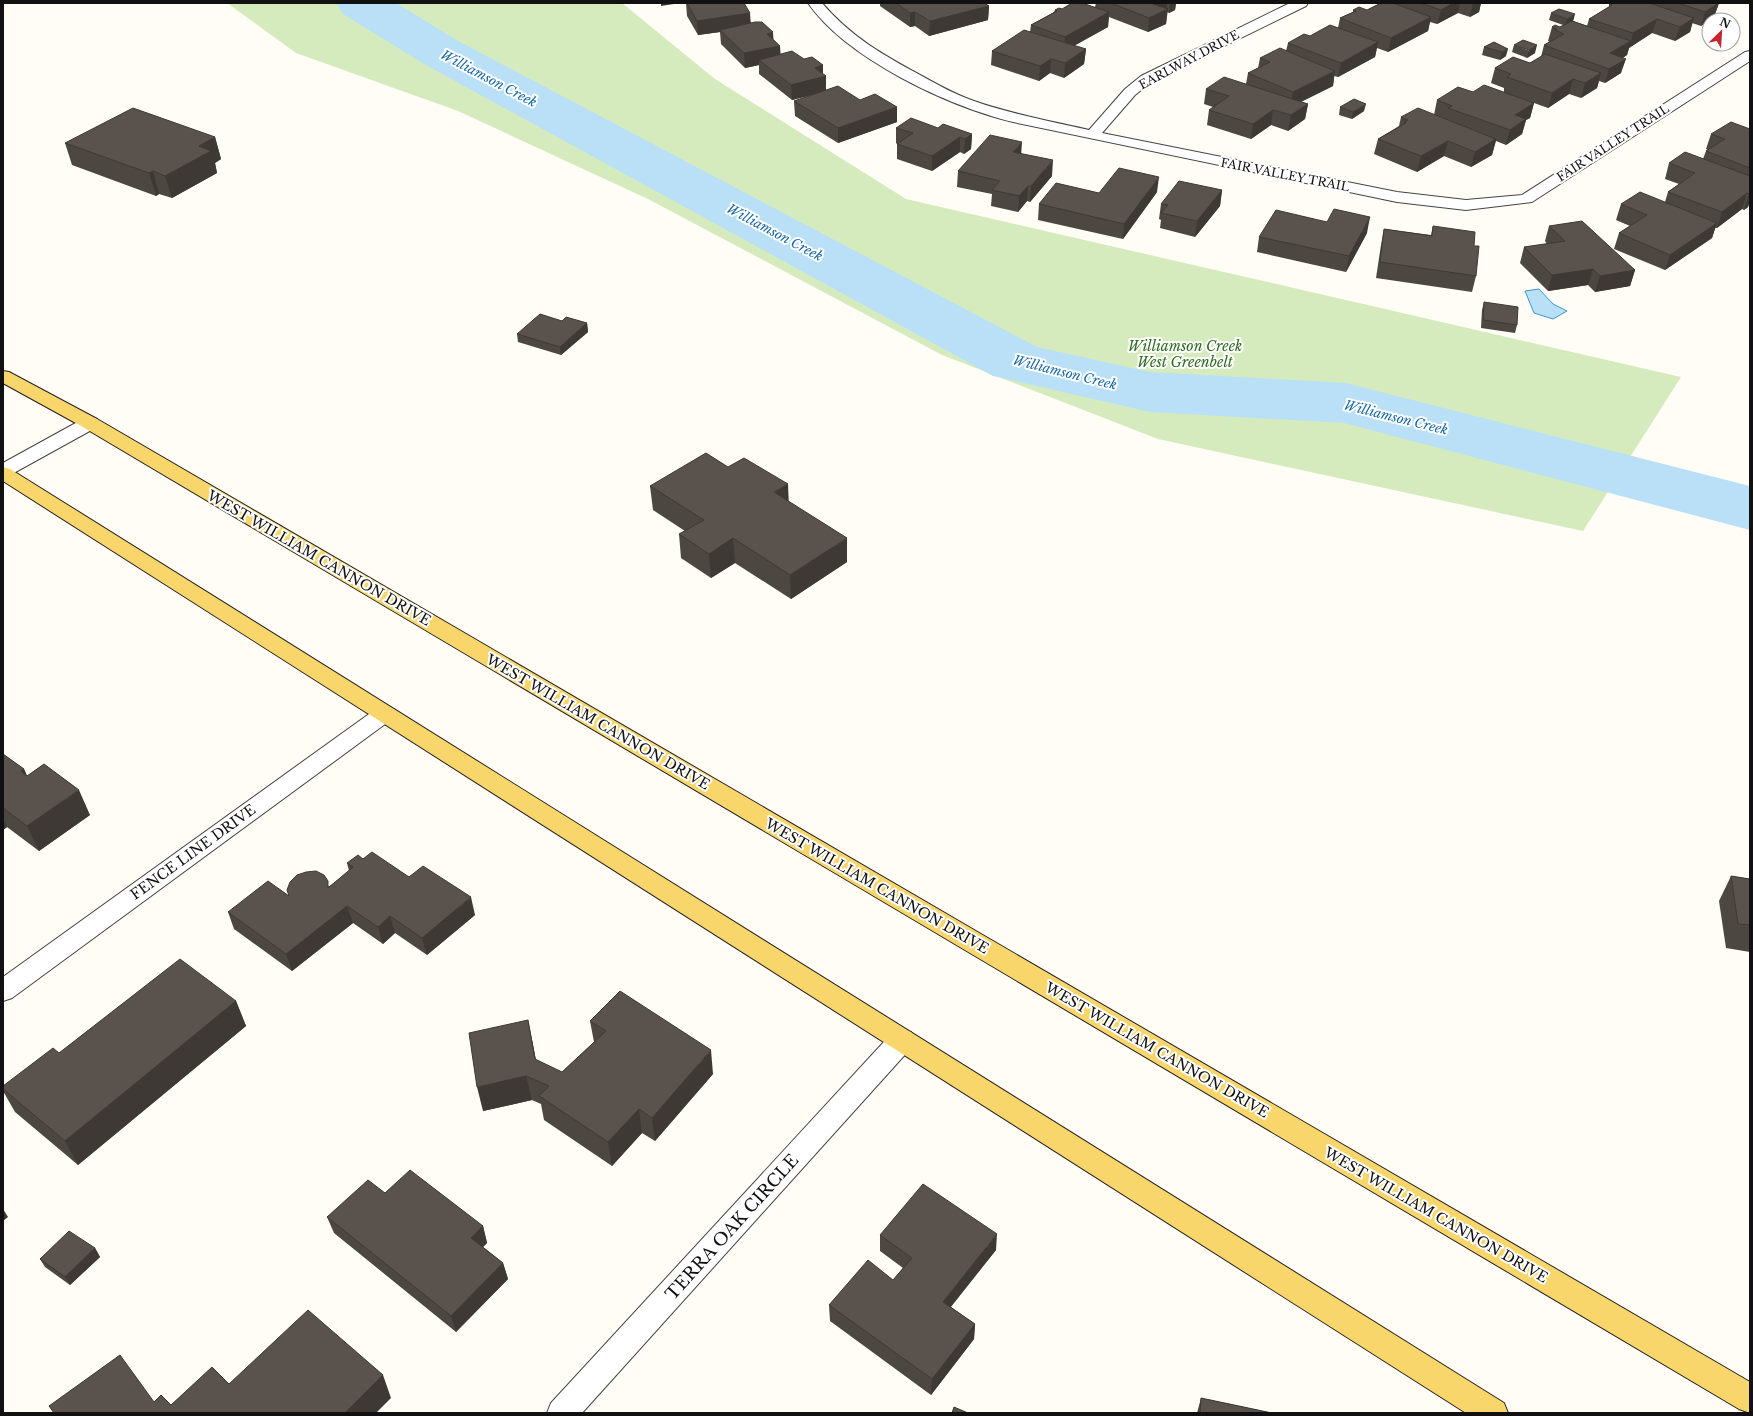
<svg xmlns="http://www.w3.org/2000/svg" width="1753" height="1416" viewBox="0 0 1753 1416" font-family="'Libre Baskerville',serif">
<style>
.green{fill:#d5ebbd}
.water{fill:#b9e0f7;stroke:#3f96cf}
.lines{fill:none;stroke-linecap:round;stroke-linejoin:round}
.river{fill:#b9e0f7;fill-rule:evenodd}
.minor-casing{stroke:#444;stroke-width:2}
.major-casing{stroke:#222;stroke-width:2}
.minor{fill:#fff;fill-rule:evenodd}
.major{fill:#f9d66b;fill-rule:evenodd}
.wall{fill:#4d4742}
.shaded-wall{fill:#3f3936}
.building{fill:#5a524d;stroke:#3f3936}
.labels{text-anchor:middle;stroke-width:4;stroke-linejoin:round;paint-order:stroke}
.far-street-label{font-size:12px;fill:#111;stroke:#fff}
.far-water-label{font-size:13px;font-style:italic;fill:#1768a6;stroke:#fff}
.park-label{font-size:14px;font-style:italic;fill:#2f6b1f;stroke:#fff}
.street-label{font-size:14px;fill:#111;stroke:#fff}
.near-street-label{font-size:17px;fill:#111;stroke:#fff}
</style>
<rect width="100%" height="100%" fill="#fffdf5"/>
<polygon class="green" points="227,3 622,3 715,79 906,199 1681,377 1583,531 1158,439 942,355 648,199 458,111 296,53"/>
<polygon class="water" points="1539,289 1553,304 1567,311 1553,319 1534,313 1525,291"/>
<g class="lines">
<polygon class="river" points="336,3 396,3 460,42 1037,347 1150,372 1346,383 1750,486 1750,530 1344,423 1150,412 993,376 424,64 343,14"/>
<g class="minor-casing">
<g id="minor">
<path d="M 808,3 L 822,3 C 851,37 883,55 922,76 C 938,85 956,95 974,101 C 1011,114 1050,121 1089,130 L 1125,89 L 1141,76 L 1290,3 L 1308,3 L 1306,6 L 1151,82 L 1135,95 L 1102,133 L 1397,192 L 1466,200 L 1522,195 L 1745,52 L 1750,51 L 1750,61 L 1532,202 L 1466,210 L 1397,202 L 1013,122 C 948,106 847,59 808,3 Z"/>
<polygon points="90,417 97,419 99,423 97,427 10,475 3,477 3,463 83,419"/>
<polygon points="384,706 392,709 395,714 392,719 12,998 3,1001 3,977 376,709"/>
<polygon points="902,1029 911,1032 915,1040 911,1048 582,1413 547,1413 551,1403 893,1032"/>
</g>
</g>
<g class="major-casing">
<g id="major">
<polygon points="3,371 9,372 97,419 1750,1382 1750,1413 1739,1409 83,427 3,383"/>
<polygon points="3,467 10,469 1504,1403 1508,1413 1466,1413 3,481"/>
</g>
</g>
<use href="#minor" class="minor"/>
<use href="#major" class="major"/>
</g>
<g class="wall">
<polygon points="686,3 744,3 751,23 774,40 780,46 780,54 804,59 823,65 823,74 826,76 826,90 860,100 897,107 897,122 838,143 795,116 794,101 817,94 792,100 759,74 759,65 745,68 721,44 720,32 698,35 687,16"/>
<polygon points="880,3 984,3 989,6 988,20 929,36 915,26 910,27 880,6"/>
<polygon points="1096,3 1176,3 1175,10 1169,13 1167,12 1166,24 1148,32 1109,17 1108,27 1074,46 1086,49 1084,64 1064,78 1050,73 1039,81 991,65 992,51 1030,32 1031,25 1054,12 1055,10 1062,9 1095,7"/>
<polygon points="1381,3 1481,3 1479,12 1470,17 1458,13 1437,24 1430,22 1428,31 1388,52 1377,48 1375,57 1338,77 1334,76 1333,86 1301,102 1308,104 1305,119 1288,131 1271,125 1251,139 1207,125 1209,110 1213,107 1204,104 1206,89 1246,84 1248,73 1258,68 1260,58 1286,51 1288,43 1338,28 1340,18 1353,12 1353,10 1367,10"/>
<polygon points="1612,3 1719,3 1714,17 1709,20 1701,26 1692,23 1690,32 1675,41 1652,33 1629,48 1627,55 1623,58 1621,73 1605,83 1599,81 1597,88 1581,98 1569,94 1548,108 1534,103 1530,118 1526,120 1522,134 1506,145 1496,141 1492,155 1471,167 1444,156 1417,172 1374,154 1378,139 1399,126 1401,117 1434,115 1437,100 1473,92 1504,92 1504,88 1491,83 1495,68 1530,63 1541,57 1544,45 1550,42 1548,41 1552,27 1560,27 1563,25 1549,20 1551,13 1587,26 1589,19 1609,7 1609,4"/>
<polygon points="1494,42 1506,56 1500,60 1482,55 1484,47"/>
<polygon points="1514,45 1535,53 1527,58 1512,52"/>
<polygon points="1340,107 1364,111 1352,119 1339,115"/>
<polygon points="896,128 938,128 972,134 971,149 964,154 960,152 932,171 897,159 897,144 896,143"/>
<polygon points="1750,129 1750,203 1749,204 1748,207 1744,210 1742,209 1717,228 1715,228 1712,238 1665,270 1614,249 1619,233 1630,226 1616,220 1621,204 1665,202 1668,192 1679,184 1665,179 1669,163 1703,159 1706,151 1708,150 1706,149 1711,134"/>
<polygon points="215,137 221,159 215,163 217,173 172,198 159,194 156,196 72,165 65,143"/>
<polygon points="1021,153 1052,176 1030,202 1027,201 1018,212 991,206 992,194 957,187 958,171"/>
<polygon points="1222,190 1220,206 1195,237 1160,228 1161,220 1159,219 1161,204"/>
<polygon points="1157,192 1123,239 1038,220 1039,204 1099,193"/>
<polygon points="1433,226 1474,246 1476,276 1472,292 1376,278 1381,245 1384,229 1431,235"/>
<polygon points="1549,226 1635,270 1630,286 1595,292 1588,285 1548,291 1520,263 1524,247 1547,244 1545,241"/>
<polygon points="1367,233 1346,272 1257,252 1259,237"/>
<polygon points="1484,302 1517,325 1515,333 1481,328 1482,310"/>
<polygon points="562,321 587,323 588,332 561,355 518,342 517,334"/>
<polygon points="728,467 789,502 847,562 791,599 735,563 711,578 681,558 679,534 685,531 653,510 650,486"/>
<polygon points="3,754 24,769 27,776 90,815 39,851 7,827 3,830"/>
<polygon points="363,859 409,877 475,915 427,955 395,933 383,944 353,923 292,971 234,929 228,912 330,886 349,871 347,863"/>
<polygon points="1731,876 1750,879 1750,952 1726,948 1719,901"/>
<polygon points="236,1001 246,1026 78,1165 15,1112 3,1091 3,1086 59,1053"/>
<polygon points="528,1020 536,1060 562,1072 594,1042 590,1021 713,1074 655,1141 642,1133 612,1166 544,1120 541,1104 532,1100 483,1111"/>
<polygon points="385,1193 483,1226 487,1243 483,1247 503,1263 508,1279 456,1332 334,1233 327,1217"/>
<polygon points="880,1235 996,1250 951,1307 975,1324 974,1339 931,1395 830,1321 829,1305 893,1280 903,1268 880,1251"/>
<polygon points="95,1248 100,1257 70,1285 45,1267 40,1259"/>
<polygon points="1201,1398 1272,1413 1197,1413"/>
</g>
<g class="shaded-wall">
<polygon points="661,3 680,3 661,6"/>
<polygon points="1156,3 1167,3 1166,10 1168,9 1166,24 1148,32 1149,18 1153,4"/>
<polygon points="1170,3 1176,3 1175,10 1169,13"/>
<polygon points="1453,3 1460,3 1458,13 1437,24 1441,10"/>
<polygon points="1473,3 1481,3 1479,12 1470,17"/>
<polygon points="1719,3 1714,17 1709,20 1709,21 1701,26 1705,12"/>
<polygon points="989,6 988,20 929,36 930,21"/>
<polygon points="915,12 915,26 910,27 910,13"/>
<polygon points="1109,12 1108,27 1064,51 1065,37"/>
<polygon points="750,13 751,28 720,30 720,32 698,35 697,21"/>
<polygon points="1575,14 1573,22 1565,26 1567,19"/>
<polygon points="1431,17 1428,31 1388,52 1391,38"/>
<polygon points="1694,18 1690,32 1675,41 1680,27"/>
<polygon points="1657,19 1652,33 1629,48 1627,55 1605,68 1610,53 1631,41 1633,33"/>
<polygon points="773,32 774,47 767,34"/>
<polygon points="1378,42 1375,57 1338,77 1341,63"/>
<polygon points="1537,45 1535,53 1527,58 1529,50"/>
<polygon points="780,46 781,60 759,60 759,65 745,68 744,53"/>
<polygon points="1086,49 1084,64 1064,78 1065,63"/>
<polygon points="1508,49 1506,56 1500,60 1502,52"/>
<polygon points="1051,59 1050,73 1039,81 1040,66"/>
<polygon points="1626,59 1621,73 1605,83 1609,69"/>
<polygon points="823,65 823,77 826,76 826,91 792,100 791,85 815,68"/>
<polygon points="1335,71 1333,86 1290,107 1293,92"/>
<polygon points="1601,73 1597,88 1581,98 1585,83"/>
<polygon points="1573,79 1569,94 1548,108 1552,93"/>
<polygon points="1534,103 1530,118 1526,120 1522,134 1506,145 1510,130 1515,115"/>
<polygon points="1308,104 1305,119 1288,131 1291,115"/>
<polygon points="1366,104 1364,111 1352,119 1353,112"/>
<polygon points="897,107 897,122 838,143 838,128"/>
<polygon points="1273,110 1271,125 1251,139 1253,124"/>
<polygon points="972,134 971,149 964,154 965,139"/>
<polygon points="215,137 221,159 215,163 217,173 172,198 165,176 199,146"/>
<polygon points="960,137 960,152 932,171 932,156"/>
<polygon points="1496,139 1492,155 1471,167 1475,152"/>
<polygon points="1448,141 1444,156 1417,172 1421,156"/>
<polygon points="1022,142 1021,157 1013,152"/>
<polygon points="1053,160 1052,176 1030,202 1031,186"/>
<polygon points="153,171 159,194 156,196 149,173"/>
<polygon points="1159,177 1157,192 1123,239 1124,224"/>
<polygon points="1028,186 1027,201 1018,212 1019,196"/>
<polygon points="1222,190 1220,206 1195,237 1197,221"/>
<polygon points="1747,193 1742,209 1717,228 1722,212"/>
<polygon points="1749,194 1750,194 1750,203 1749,204 1748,207 1744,210"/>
<polygon points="1370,217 1367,233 1346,272 1349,256"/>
<polygon points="1717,223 1712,238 1665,270 1670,255"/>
<polygon points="1593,269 1588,285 1548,291 1552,275"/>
<polygon points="1635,270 1630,286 1595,292 1600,276"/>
<polygon points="587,323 588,332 561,355 560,347"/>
<polygon points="788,484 789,508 774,492"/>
<polygon points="733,538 735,563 711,578 709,554"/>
<polygon points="847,538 847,562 791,599 790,575"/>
<polygon points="24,769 35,794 21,771"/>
<polygon points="79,790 90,815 39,851 27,826"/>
<polygon points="3,819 7,827 3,830"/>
<polygon points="471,897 475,915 427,955 422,938"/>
<polygon points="347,906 353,923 292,971 286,954"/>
<polygon points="390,916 395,933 383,944 378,927"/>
<polygon points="236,1001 246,1026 78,1165 65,1141"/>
<polygon points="528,1020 533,1045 540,1083 535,1059"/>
<polygon points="711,1050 713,1074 655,1141 652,1118"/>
<polygon points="526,1076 532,1100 483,1111 477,1087"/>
<polygon points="639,1109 642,1133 612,1166 608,1142"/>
<polygon points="3,1209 8,1217 3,1221"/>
<polygon points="483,1226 487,1243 476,1254 471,1238"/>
<polygon points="997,1234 996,1250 942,1317 943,1302"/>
<polygon points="95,1248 100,1257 70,1285 65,1277"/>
<polygon points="503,1263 508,1279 456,1332 451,1316"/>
<polygon points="975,1324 974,1339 931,1395 932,1379"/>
<polygon points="383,1375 391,1398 376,1413 345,1413"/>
</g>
<g class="building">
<polygon points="687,3 744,3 750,13 697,21"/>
<polygon points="896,3 984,3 989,6 930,21 915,12 910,13"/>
<polygon points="1072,3 1082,3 1109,12 1065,37 1031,25 1057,11 1055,10 1059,8 1062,9"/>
<polygon points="1111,3 1156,3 1153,4 1168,9 1149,18"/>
<polygon points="1381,3 1393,3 1431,17 1391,38 1340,18 1356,11 1353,10 1359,7 1367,10"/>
<polygon points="1420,3 1453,3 1441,10"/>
<polygon points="1612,3 1649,3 1694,18 1680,27 1657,19 1633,33 1589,19 1612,5 1609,4"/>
<polygon points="1678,3 1719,3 1705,12"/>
<polygon points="1559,9 1575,14 1567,19 1551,13"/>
<polygon points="1572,21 1631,41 1610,53 1626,59 1609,69 1544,45 1564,34 1555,30 1557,29 1552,27 1555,25 1560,27"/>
<polygon points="755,22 762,22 773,32 767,34 780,46 744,53 720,30"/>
<polygon points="1330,25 1378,42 1341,63 1288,43 1304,34 1310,36"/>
<polygon points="1024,30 1086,49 1065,63 1051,59 1040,66 992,51"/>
<polygon points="1523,40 1537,45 1529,50 1514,45"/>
<polygon points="1494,42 1508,49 1502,52 1484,47"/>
<polygon points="1280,48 1335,71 1293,92 1248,73 1270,62 1260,58"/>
<polygon points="792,51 804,59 812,57 823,65 815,68 826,76 791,85 759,60"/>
<polygon points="1545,54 1601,73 1585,83 1573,79 1552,93 1507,77 1511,74 1495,68 1513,57 1530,63"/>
<polygon points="1224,77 1308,104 1291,115 1273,110 1253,124 1209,110 1229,96 1206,89"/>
<polygon points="1484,85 1534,103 1515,115 1526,119 1510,130 1448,108 1452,106 1437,100 1458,87 1473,92"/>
<polygon points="838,86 860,100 875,94 897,107 838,128 794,101"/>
<polygon points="1354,99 1366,104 1353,112 1340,107"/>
<polygon points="133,108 215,137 199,146 211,151 165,176 153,171 149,173 65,143"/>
<polygon points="1418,108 1496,139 1475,152 1448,141 1421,156 1378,139 1406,123 1404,122 1408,120 1401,117"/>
<polygon points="911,118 938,128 943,124 972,134 965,139 960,137 932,156 897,144 913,133 896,128"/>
<polygon points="1731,122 1750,129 1750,168 1706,151 1725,139 1711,134"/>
<polygon points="990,135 1022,142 1013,152 1053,160 1031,186 1028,186 1019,196 992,190 1000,181 958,171"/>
<polygon points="1685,152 1750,176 1750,194 1747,193 1722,212 1668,192 1695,173 1669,163"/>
<polygon points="1119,168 1159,177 1124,224 1039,204 1056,183 1099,193"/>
<polygon points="1179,181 1222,190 1197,221 1161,213 1168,205 1161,204"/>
<polygon points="1640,192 1717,223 1670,255 1619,233 1647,215 1621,204"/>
<polygon points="1334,209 1370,217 1349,256 1259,237 1276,210 1327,222"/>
<polygon points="1582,221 1635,270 1600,276 1593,269 1552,275 1524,247 1565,241 1549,226"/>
<polygon points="1433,226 1475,232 1474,246 1479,246 1476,276 1380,262 1384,229 1432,236"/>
<polygon points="1484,302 1518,307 1517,325 1483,320"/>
<polygon points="540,314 562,321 566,317 587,323 560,347 517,334"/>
<polygon points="706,453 728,467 744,458 788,484 774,492 847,538 790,575 733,538 709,554 679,534 704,520 650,486"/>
<polygon points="3,754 24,769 21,771 27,776 44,764 79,790 27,826 3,808"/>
<polygon points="372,852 409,877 423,866 471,897 422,938 390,916 378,927 347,906 286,954 228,912 268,881 289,896 287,890 290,882 297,875 306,872 316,871 324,875 328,881 328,888 353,867 347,863 358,855 363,859"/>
<polygon points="1731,876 1750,879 1750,925 1738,924"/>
<polygon points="180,959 236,1001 65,1141 3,1089 3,1086 53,1048 59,1053"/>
<polygon points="620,991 711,1050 652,1118 639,1109 608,1142 539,1096 549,1086 526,1076 477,1087 469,1033 528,1020 535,1059 562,1072 606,1031 590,1021"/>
<polygon points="410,1170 483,1226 471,1238 503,1263 451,1316 327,1217 368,1180 385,1193"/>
<polygon points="923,1184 997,1234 943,1302 975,1324 932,1379 829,1305 868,1260 893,1280 912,1258 880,1235"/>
<polygon points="69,1231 95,1248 65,1277 40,1259"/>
<polygon points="308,1310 383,1375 345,1413 54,1413 49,1406 120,1355 154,1402 161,1395 171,1405 212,1367 229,1384"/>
<polygon points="1201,1398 1272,1413 1200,1413"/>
<polygon points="954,1407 968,1413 952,1413"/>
</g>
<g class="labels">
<g class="far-street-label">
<text transform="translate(1189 60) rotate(-28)" y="4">EARLWAY DRIVE</text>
<text transform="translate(1613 143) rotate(-33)" y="4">FAIR VALLEY TRAIL</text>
<text transform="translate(1285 175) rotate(11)" y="4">FAIR VALLEY TRAIL</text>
</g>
<g class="far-water-label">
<text transform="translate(489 78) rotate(28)" y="5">Williamson Creek</text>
<text transform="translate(775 232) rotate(28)" y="5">Williamson Creek</text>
<text transform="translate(1065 372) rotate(14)" y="5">Williamson Creek</text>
<text transform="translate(1396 417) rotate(14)" y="5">Williamson Creek</text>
</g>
<g class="park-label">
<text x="1185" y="351">Williamson Creek<tspan x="1185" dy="16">West Greenbelt</tspan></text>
</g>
<g class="street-label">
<text transform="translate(319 558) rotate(30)" y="5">WEST WILLIAM CANNON DRIVE</text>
<text transform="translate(598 722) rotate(30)" y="5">WEST WILLIAM CANNON DRIVE</text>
<text transform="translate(193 852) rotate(-36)" y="5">FENCE LINE DRIVE</text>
<text transform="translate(877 886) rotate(30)" y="5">WEST WILLIAM CANNON DRIVE</text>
<text transform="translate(1157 1050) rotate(30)" y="5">WEST WILLIAM CANNON DRIVE</text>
<text transform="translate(1436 1215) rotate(30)" y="5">WEST WILLIAM CANNON DRIVE</text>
</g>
<g class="near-street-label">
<text transform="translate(732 1227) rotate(-48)" y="6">TERRA OAK CIRCLE</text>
</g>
</g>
<rect width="1753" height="1416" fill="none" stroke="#111111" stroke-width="8"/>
<g transform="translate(1721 32) rotate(25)"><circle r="19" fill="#ffffff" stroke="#a0a0a0"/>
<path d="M0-3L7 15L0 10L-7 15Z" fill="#c4262e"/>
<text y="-6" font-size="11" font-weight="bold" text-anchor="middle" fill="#111111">N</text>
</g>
</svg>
